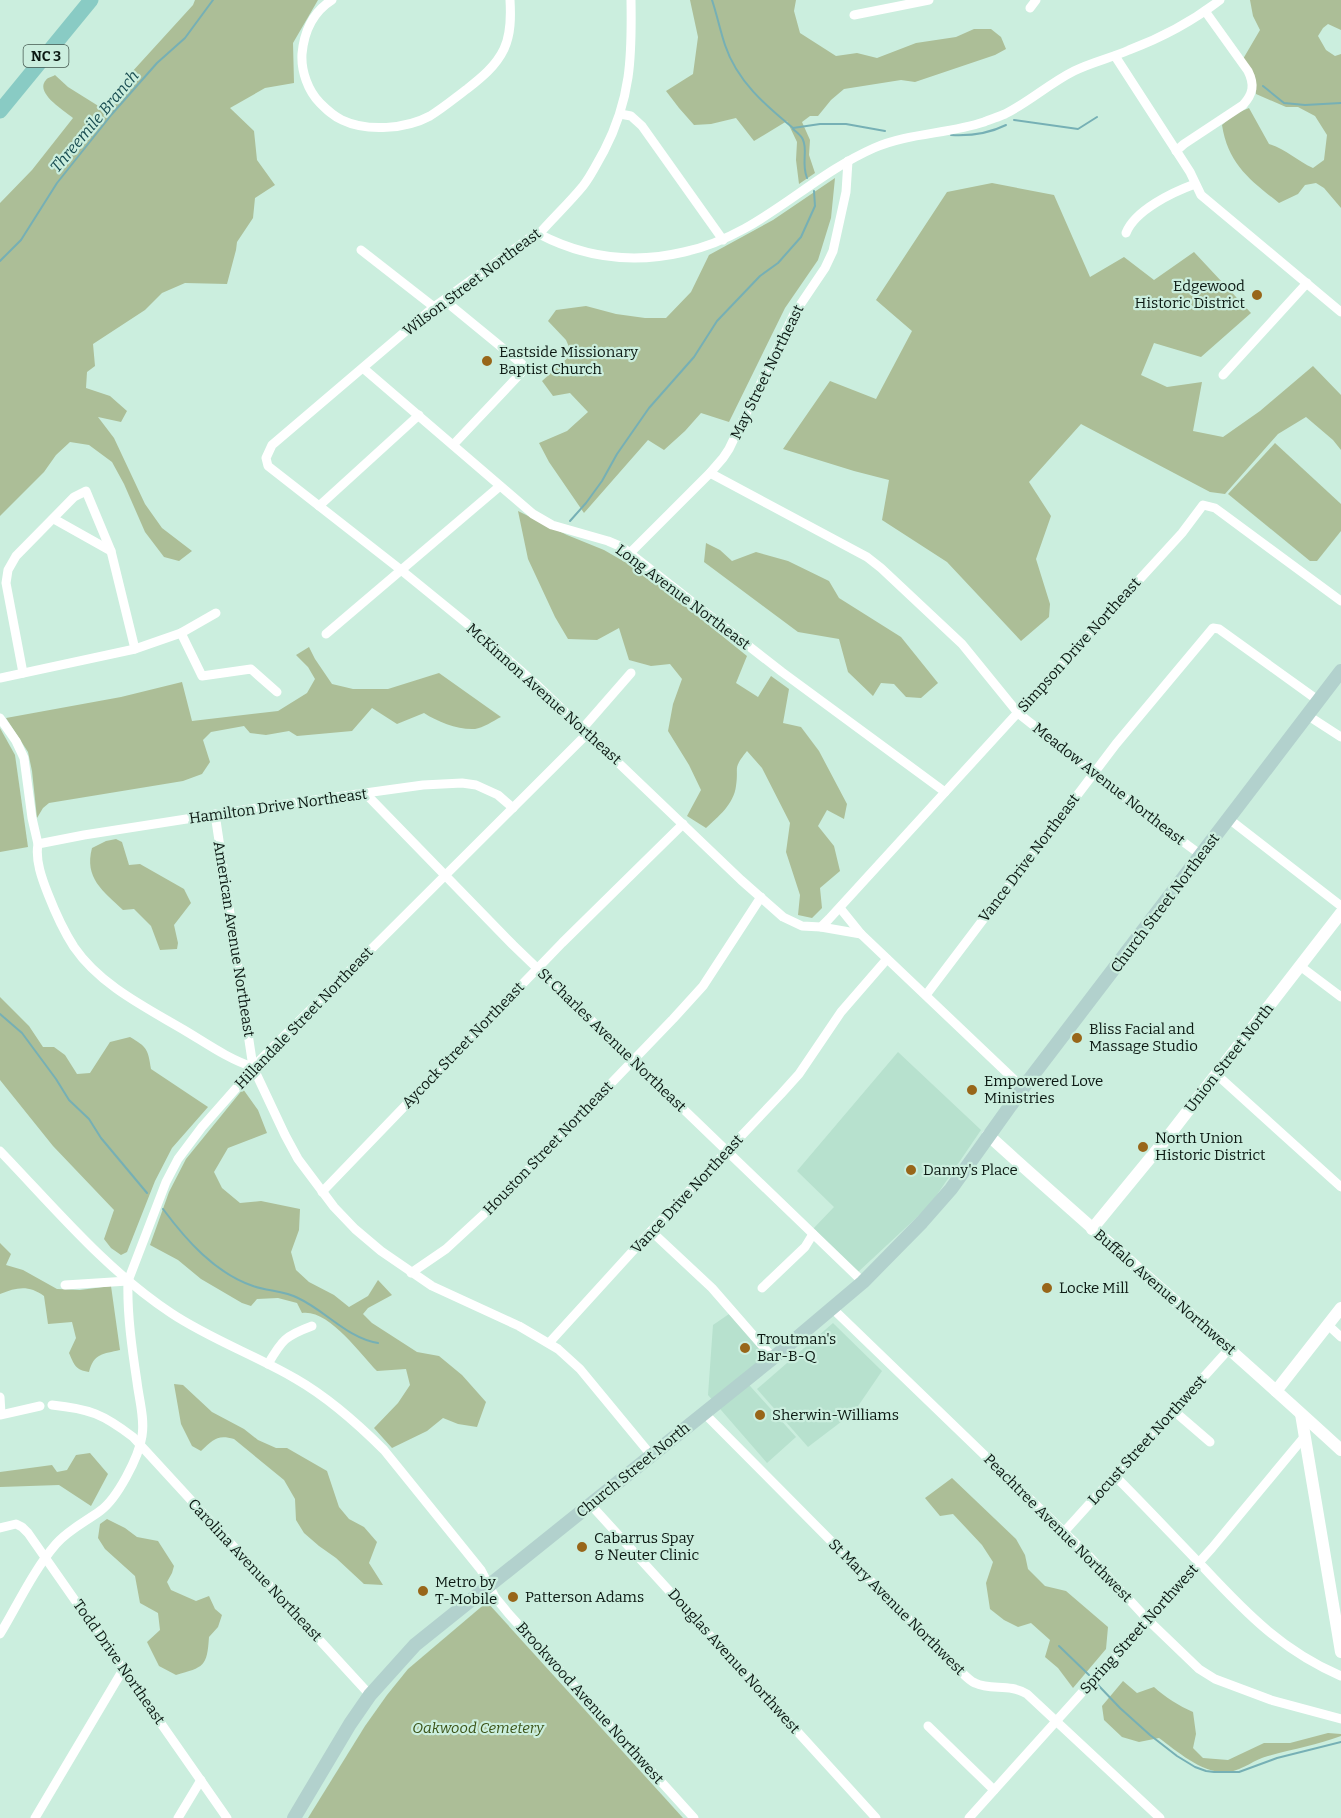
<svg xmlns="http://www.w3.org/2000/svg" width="1341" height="1818" viewBox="0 0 1341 1818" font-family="Bitter,serif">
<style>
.built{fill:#b7e1ce}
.green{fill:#acbe97}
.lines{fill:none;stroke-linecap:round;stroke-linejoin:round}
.stream{stroke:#76b0b5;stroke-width:2}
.minor{stroke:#fff;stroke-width:9}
.tertiary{stroke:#fff;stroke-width:12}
.secondary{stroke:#b2d1cd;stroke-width:14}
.primary{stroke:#89cbc4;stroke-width:15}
.poi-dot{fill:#986619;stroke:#cbeede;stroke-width:2}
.labels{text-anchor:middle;stroke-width:4.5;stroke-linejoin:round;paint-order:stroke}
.shield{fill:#cbeede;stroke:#455950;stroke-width:1.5}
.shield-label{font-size:14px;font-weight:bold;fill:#0c1913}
.street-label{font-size:15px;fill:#0c1913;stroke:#cbeede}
.poi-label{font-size:15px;fill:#0c1913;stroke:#cbeede;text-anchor:start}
.park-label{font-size:15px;font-style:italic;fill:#3b5317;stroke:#cbeede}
.water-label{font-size:16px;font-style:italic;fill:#194d51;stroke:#cbeede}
</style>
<rect width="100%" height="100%" fill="#cbeede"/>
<g class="built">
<polygon points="898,1052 981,1130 930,1205 857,1273 813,1229 834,1207 797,1171"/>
<polygon points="729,1314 766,1355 742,1377 796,1437 767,1463 708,1395 713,1325"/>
<polygon points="833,1323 882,1371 854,1412 808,1447 757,1389"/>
</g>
<g class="green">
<path d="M 195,0 L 318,0 L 293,43 L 294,83 L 265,88 L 230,108 L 254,131 L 257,160 L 275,185 L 255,198 L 253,218 L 237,242 L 236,250 L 227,284 L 185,283 L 162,293 L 145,310 L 93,344 L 95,366 L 87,372 L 86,388 L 110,396 L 127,411 L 121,422 L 98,417 L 114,438 L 145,504 L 162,528 L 192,551 L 179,561 L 164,557 L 145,532 L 124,484 L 112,462 L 89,445 L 70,442 L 56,455 L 44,472 L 0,516 L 0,203 L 32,170 L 73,118 C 65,111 34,93 46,80 C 48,77 52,77 55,75 L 68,87 L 100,107 L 193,5 Z"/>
<polygon points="690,0 796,0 794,11 800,33 836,56 857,53 877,58 916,43 956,37 974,29 991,29 1001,37 1006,49 995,55 915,82 901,80 844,89 831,100 818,116 810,116 802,122 810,140 809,155 815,173 799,184 796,160 797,142 787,121 754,141 736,118 711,124 694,125 679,108 666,91 693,74 698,37"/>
<path d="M 1250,0 L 1341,0 L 1341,30 L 1328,24 L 1323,28 L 1318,36 L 1326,50 L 1335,56 L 1341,54 L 1341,208 L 1324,188 L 1316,183 L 1305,185 L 1298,194 L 1279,203 C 1250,180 1228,164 1222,125 L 1235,114 L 1249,108 L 1269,144 C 1286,149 1297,161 1313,168 L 1324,160 L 1327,135 L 1315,116 L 1298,107 L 1286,107 L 1256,94 L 1254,77 L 1243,59 L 1260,30 L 1253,16 Z"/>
<polygon points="835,178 831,218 818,260 785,308 729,422 701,413 685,431 664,450 648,440 584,513 549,462 539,443 567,431 588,412 570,393 553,396 542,381 572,354 566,340 548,321 556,310 586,306 616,314 645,318 666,318 691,292 709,255 773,220"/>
<polygon points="992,183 1054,195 1090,277 1124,257 1154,280 1194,252 1251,313 1201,357 1154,343 1141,375 1167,387 1202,382 1193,431 1223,437 1260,411 1313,366 1341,395 1341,450 1333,440 1306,417 1278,434 1225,494 1210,492 1081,424 1029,482 1051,516 1036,559 1050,604 1049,617 1021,641 947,562 882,520 889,480 854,471 783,449 830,381 876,399 912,331 876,300 947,192"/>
<polygon points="1275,443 1341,504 1341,531 1317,561 1310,561 1228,494"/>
<path d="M 518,511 L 567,535 L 604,550 L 644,573 L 747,656 L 736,683 L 758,697 L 771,676 L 789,689 L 783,723 L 801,727 L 819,751 L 847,804 L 844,819 L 827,810 L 818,826 L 834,846 L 840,871 L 820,888 L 822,908 L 812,918 L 798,915 L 800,895 L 786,852 L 790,823 L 762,768 L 747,751 C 732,770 739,765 736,786 C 734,804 718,817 706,828 L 687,816 L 701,790 L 689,765 L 668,731 L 673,704 L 682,679 L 670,664 L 651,666 L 629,660 L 619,628 L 597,640 L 568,639 L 555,617 L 528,559 Z"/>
<polygon points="706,543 720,550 732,561 756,552 788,561 829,581 839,598 901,637 938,683 921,698 906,697 894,684 881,683 873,696 848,672 839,639 798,632 704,562"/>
<path d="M 309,647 L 315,659 L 332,684 L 353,689 L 388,689 L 439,673 L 501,717 C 493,721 483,728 475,729 C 458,730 438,722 424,713 L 397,724 L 372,708 L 352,731 L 297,736 L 289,731 L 266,735 L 250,733 L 244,726 L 211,732 L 203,740 L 210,762 L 202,774 L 183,781 L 49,803 L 43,808 L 37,818 L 32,771 L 28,752 L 6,718 L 121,697 L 182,682 L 192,721 L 278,711 L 307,693 L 315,679 L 308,667 L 296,655 Z"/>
<polygon points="0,728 15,755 28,847 0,852"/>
<path d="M 116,839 L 122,842 L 129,865 L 140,864 L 184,889 L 191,903 L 174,925 L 178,943 L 177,949 L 160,950 L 151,926 L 134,909 L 123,910 C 103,891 84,878 92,848 L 106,841 Z"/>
<path d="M 0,997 L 29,1026 L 43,1047 L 54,1047 L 65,1055 L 77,1074 L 90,1073 L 110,1042 L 130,1037 C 147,1047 148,1049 151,1069 L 208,1107 L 172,1148 L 155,1181 L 127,1252 L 121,1255 L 111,1248 L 104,1239 L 114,1210 L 53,1146 L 0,1080 Z"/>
<path d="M 243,1089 L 258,1110 L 267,1133 L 228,1148 L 214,1172 L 222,1188 L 240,1203 L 261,1201 L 300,1209 L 299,1230 L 291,1252 L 296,1270 L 309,1282 L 334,1295 L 349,1307 L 368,1296 L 378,1280 L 392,1295 L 368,1308 L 363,1314 L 372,1323 L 417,1352 L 439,1356 L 462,1375 L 486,1402 L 477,1427 L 458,1424 L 443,1418 L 427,1431 L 392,1448 L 374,1428 L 398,1403 L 410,1385 L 406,1369 L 377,1371 C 360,1354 329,1309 302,1313 L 297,1303 L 278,1298 L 257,1299 L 251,1306 L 242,1303 L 201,1279 L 178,1260 L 150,1245 L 169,1192 L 186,1159 Z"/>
<path d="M 0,1243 L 11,1254 L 6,1265 L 23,1270 L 57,1289 L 80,1290 L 111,1286 L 120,1350 C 103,1354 94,1353 89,1372 C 75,1370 74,1364 69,1353 L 76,1338 L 72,1322 L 48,1324 L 44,1296 C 29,1285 17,1287 0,1294 Z"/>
<path d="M 174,1384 L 183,1385 L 212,1412 L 244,1429 L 258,1440 L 276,1448 L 287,1448 L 327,1471 L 339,1507 L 349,1519 L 364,1527 L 377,1542 L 369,1563 L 383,1585 L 364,1584 L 336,1558 L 319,1546 L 304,1533 L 296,1520 L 295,1499 L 284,1480 L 234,1439 C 217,1434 213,1440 201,1451 L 192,1446 L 181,1424 Z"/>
<polygon points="90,1453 108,1474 91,1506 59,1485 0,1487 0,1472 52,1465 57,1472 67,1470 76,1455"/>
<polygon points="952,1478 1016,1539 1025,1555 1028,1569 1045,1586 1066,1591 1108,1627 1106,1649 1073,1688 1058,1668 1045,1657 1050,1640 1031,1623 1018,1627 1004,1620 990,1609 986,1583 993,1562 982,1545 953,1514 940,1516 925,1498"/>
<path d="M 107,1519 L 125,1528 L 137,1537 L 158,1541 L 174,1566 L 172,1573 L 167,1582 L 171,1590 L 196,1601 L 209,1596 L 215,1609 L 222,1615 L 218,1627 L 209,1637 C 207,1667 204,1667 176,1675 L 159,1666 L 147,1642 L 160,1630 L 158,1613 L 140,1603 L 135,1576 L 105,1549 L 98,1538 L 100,1524 Z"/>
<polygon points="487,1602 683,1818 308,1818 365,1726 387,1695 408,1669"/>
<path d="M 1123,1681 L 1137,1693 L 1154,1687 C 1165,1697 1179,1706 1193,1712 L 1196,1734 L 1193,1748 L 1203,1758 L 1228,1760 L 1264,1743 L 1290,1743 L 1328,1733 L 1341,1734 L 1341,1736 C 1317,1745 1293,1749 1268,1756 C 1255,1759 1243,1770 1229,1772 C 1204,1775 1178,1752 1159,1738 L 1139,1742 L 1122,1737 L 1104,1720 L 1102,1706 Z"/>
</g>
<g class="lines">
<g class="stream">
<path d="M 712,0 C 717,15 720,30 725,45 C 737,81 765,105 793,128 L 820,124 L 846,124 L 885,131"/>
<polyline points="1263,86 1284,103 1305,105 1341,103"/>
<polyline points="1014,120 1078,129 1097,117"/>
<path d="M 793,129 C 796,132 802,136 803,140 C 808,150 801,163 807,178"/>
<path d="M 951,135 C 970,136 988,134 1006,125"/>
<polyline points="0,261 21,240 57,183 112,114 157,63 185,38 213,0"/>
<polyline points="570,521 586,503 602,481 617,454 649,408 694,357 717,321 760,276 778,263 801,237 815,206 814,191"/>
<polyline points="0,1014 22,1033 56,1079 69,1100 89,1119 101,1138 147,1193"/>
<path d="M 163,1209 C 186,1240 215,1273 253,1286 C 267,1291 285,1291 298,1298 C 326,1311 347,1338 378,1343"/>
<polyline points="1059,1646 1089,1675"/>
<polyline points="1098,1685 1120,1708 1150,1735 1177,1756 1195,1767 1206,1771 1214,1772 1239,1772 1277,1758 1341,1742"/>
</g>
<g class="minor">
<path d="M 332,0 C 313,12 304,32 302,54 C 301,71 308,91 320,103 C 327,110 333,116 342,120 C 367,132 406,129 430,116 C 443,108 455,98 467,89 C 481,78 496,66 504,49 C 511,34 511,17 510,0"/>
<path d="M 631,0 C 632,57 631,99 604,151 C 597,163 591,176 583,186 C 569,203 553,218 539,234 L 531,237 L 434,307 L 272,445 L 266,458 L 268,466 L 401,570 L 471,627 L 538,686 L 741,880 L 783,917 L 802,926 L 821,927 L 829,919 L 1182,533 L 1203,505 L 1215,508 L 1341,601"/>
<polyline points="1030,8 1036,0"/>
<polyline points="854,15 929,0"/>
<polyline points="1115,56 1190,172 1201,195 1341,312"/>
<polyline points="620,114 631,116 642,126 723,240"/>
<path d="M 1176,151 L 1184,144 L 1243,105 C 1253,94 1255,85 1248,71 L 1205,11"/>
<path d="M 1126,233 C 1135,210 1173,192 1195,184"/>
<path d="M 539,234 C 585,258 633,264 684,252 C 759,236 806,178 874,148 C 908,133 948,134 984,122 C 991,119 998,117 1005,114 C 1029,102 1050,83 1074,71 C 1092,62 1111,58 1129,50 C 1161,38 1193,21 1220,0"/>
<polyline points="361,250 434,307"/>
<polyline points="444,300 522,364 522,372 453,445"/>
<polyline points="363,368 533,514 552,525 608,541 622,547 782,672 945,792"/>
<polyline points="1223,375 1307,283"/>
<polyline points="710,473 867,557 881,568 962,644 1018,713 1135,806 1201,855"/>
<polyline points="319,506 419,415"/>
<polyline points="54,519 111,551"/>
<polyline points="630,553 710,473 723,458 729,449 794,314 825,268 833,251 846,192 848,161"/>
<polyline points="181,633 216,613"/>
<polyline points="326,634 500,486"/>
<polyline points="23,673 6,583 8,570 16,556 74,497 86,491 111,551 135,649"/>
<polyline points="0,678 135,649 181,633 202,676 251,669 277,692"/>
<polyline points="1307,715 1341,737"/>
<path d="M 0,718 L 16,741 L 24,758 L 32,818 L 38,844 C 35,860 42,879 48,894 C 55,912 63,930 74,947 C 100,985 145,1007 184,1030 C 206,1043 228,1059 253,1067"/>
<polyline points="583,728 631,673"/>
<polyline points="365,793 513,945 863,1282"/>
<polyline points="215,814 253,1067 285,1135 298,1159 334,1207 355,1229 381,1251 432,1286 519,1326 558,1349 580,1369 651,1455"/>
<polyline points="1229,819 1341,906"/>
<polyline points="38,844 84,835 257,808 423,785 462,783 476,785 498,795 513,808"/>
<polyline points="840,908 861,934 1023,1088"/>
<polyline points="821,927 861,934"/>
<polyline points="1300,966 1341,997"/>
<polyline points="926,995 1116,744 1213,628 1219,629 1319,701"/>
<polyline points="1216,1074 1341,1187"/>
<path d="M 0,1151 C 54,1207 106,1270 171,1313 C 210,1339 255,1355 296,1379 C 329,1398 357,1423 384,1450 L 481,1570 L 495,1597 L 508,1613 L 694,1818"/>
<polyline points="322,1192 562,943 683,824"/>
<polyline points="651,1231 712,1288 773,1358"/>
<polyline points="411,1273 446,1249 498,1201 673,1019 703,986 761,897"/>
<polyline points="65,1285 128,1281"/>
<polyline points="762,1288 805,1247 813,1234"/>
<polyline points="832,1308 1089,1556 1148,1620 1199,1669 1215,1679 1271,1700 1341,1719"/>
<polyline points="1328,1325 1341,1337"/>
<polyline points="549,1343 651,1231 781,1094 799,1074 841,1012 887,959"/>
<path d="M 268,1364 C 282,1340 285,1336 312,1326"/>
<polyline points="0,1397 1,1414"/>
<path d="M 52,1405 C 90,1409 103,1414 133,1437 L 370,1695"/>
<polyline points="1174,1411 1210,1442"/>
<path d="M 704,1413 L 956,1667 C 962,1672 968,1680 975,1683 C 991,1691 1009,1683 1027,1694 L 1160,1818"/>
<polyline points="0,1415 40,1406"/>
<path d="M 1115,1476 C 1146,1507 1175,1538 1205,1569 C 1247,1614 1283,1651 1341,1676"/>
<polyline points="591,1505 876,1818"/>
<polyline points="0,1528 16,1524 22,1527 28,1533 227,1818"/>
<polyline points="1064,1532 1229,1349"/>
<path d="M 0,1634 C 18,1604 33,1571 56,1544 C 68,1530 85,1522 100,1511 C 117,1499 139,1457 142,1436 C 145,1419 139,1399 137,1382 C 132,1349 127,1314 128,1281 L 166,1182 L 178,1159 L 202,1127 L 246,1077 L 253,1067 L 588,733"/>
<polyline points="928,1726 994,1790"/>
<polyline points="35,1818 124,1668"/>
<polyline points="178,1818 201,1780"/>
<polyline points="969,1818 1212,1548 1305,1436"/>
</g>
<g class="tertiary">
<path d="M 988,1135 C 1105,1241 1225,1343 1341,1450"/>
<polyline points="1092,1229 1170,1134 1341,913"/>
<polyline points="1276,1391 1341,1308"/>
<polyline points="1301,1414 1341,1652"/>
</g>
<polyline class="secondary" points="294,1818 350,1724 370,1695 415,1645 773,1358 863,1282 922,1222 951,1189 1023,1088 1341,671"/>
<polyline class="primary" points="0,111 91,0"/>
</g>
<g class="poi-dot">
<circle cx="1257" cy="295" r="6"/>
<circle cx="487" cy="361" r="6"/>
<circle cx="1077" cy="1038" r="6"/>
<circle cx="972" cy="1090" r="6"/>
<circle cx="1143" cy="1147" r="6"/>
<circle cx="911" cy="1170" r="6"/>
<circle cx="1047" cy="1288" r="6"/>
<circle cx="745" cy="1348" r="6"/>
<circle cx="760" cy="1415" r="6"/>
<circle cx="582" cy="1547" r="6"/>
<circle cx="423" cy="1591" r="6"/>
<circle cx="513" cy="1597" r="6"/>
</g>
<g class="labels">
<rect class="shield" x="23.5" y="45" width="45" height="22" rx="4.5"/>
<g class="shield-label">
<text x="46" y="61">NC 3</text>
</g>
<g class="street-label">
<text transform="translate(472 282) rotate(-37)" y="5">Wilson Street Northeast</text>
<text transform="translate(767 372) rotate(-64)" y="5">May Street Northeast</text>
<text transform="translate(683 597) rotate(37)" y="5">Long Avenue Northeast</text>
<text transform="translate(1079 645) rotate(-48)" y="5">Simpson Drive Northeast</text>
<text transform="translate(544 694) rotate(42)" y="5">McKinnon Avenue Northeast</text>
<text transform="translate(1109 784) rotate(38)" y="5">Meadow Avenue Northeast</text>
<text transform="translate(278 806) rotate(-8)" y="5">Hamilton Drive Northeast</text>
<text transform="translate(1029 858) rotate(-53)" y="5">Vance Drive Northeast</text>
<text transform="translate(1165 903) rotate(-53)" y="5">Church Street Northeast</text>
<text transform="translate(234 939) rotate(81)" y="5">American Avenue Northeast</text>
<text transform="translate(304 1018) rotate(-46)" y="5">Hillandale Street Northeast</text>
<text transform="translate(612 1040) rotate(44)" y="5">St Charles Avenue Northeast</text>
<text transform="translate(463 1045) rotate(-46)" y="5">Aycock Street Northeast</text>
<text transform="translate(1229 1058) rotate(-52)" y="5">Union Street North</text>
<text transform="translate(548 1148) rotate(-46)" y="5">Houston Street Northeast</text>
<text transform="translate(687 1194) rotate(-47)" y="5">Vance Drive Northeast</text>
<text transform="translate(1165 1292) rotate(41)" y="5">Buffalo Avenue Northwest</text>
<text transform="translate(1147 1440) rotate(-48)" y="5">Locust Street Northwest</text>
<text transform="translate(633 1470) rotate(-39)" y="5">Church Street North</text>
<text transform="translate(1058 1528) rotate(45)" y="5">Peachtree Avenue Northwest</text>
<text transform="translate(255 1570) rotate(47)" y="5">Carolina Avenue Northeast</text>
<text transform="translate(897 1607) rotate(45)" y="5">St Mary Avenue Northwest</text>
<text transform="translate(1139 1629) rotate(-48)" y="5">Spring Street Northwest</text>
<text transform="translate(734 1661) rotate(48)" y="5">Douglas Avenue Northwest</text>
<text transform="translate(119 1662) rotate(55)" y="5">Todd Drive Northeast</text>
<text transform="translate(590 1703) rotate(48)" y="5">Brookwood Avenue Northwest</text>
</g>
<g class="poi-label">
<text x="1245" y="291" text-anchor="end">Edgewood<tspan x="1245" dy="17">Historic District</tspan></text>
<text x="499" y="357">Eastside Missionary<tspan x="499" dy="17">Baptist Church</tspan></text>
<text x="1089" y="1034">Bliss Facial and<tspan x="1089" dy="17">Massage Studio</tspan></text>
<text x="984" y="1086">Empowered Love<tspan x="984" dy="17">Ministries</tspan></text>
<text x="1155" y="1143">North Union<tspan x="1155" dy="17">Historic District</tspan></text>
<text x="923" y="1175">Danny's Place</text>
<text x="1059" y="1293">Locke Mill</text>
<text x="757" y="1344">Troutman's<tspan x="757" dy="17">Bar-B-Q</tspan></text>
<text x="772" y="1420">Sherwin-Williams</text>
<text x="594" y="1543">Cabarrus Spay<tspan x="594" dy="17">&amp; Neuter Clinic</tspan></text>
<text x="435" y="1587">Metro by<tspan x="435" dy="17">T-Mobile</tspan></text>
<text x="525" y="1602">Patterson Adams</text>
</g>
<g class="park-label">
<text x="478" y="1733">Oakwood Cemetery</text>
</g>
<g class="water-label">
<text transform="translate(94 121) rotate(-50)" y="6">Threemile Branch</text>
</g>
</g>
</svg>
